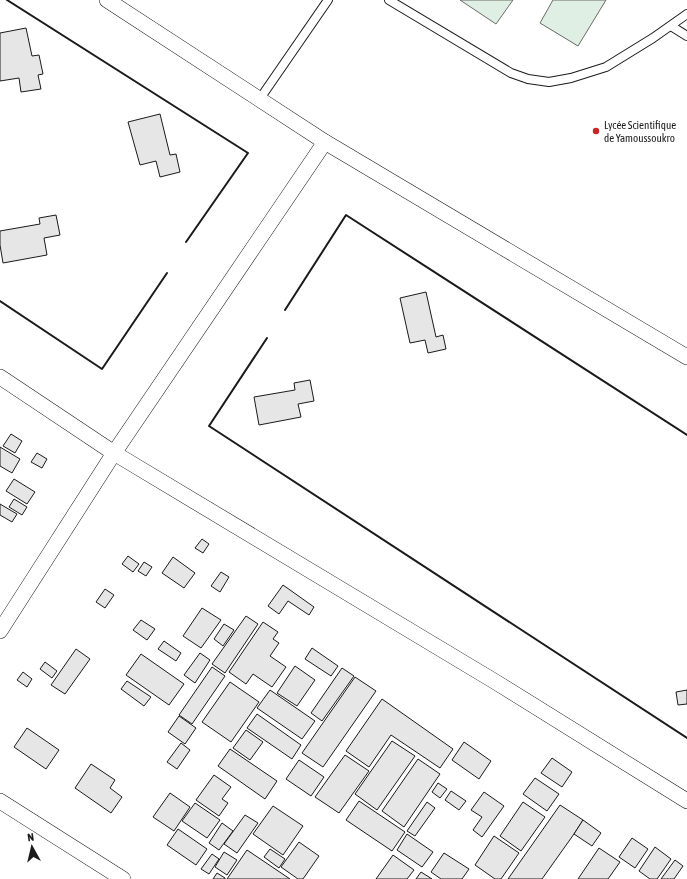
<svg xmlns="http://www.w3.org/2000/svg" width="687" height="879" viewBox="0 0 687 879" font-family="'Asap Condensed',sans-serif">
<style>
.green{fill:#e0efe3;stroke:#6a6a6a}
.building{fill:#e6e6e6;stroke:#1a1a1a}
.lines{fill:none;stroke-linecap:round;stroke-linejoin:round}
.lane-casing{stroke:#1a1a1a;stroke-width:10}
.street-casing{stroke:#1a1a1a;stroke-width:16}
.lane{stroke:#fff;stroke-width:8}
.street{stroke:#fff;stroke-width:15}
.wall{stroke:#1a1a1a;stroke-width:2}
.poi-dot{fill:#c62828;stroke:#fff;stroke-width:1.5}
.labels{text-anchor:middle;stroke-width:3;stroke-linejoin:round;paint-order:stroke}
.poi-label{font-size:11px;fill:#1a1a1a;stroke:#fff;text-anchor:start}
</style>
<rect width="100%" height="100%" fill="#fff"/>
<g class="green">
<polygon points="460,0 513,0 496,24"/>
<polygon points="553,0 606,0 578,46 540,23"/>
</g>
<g class="building">
<polygon points="26,28 32,56 39,55 43,74 38,75 41,89 21,92 19,78 0,81 0,33"/>
<polygon points="160,114 170,155 176,154 180,172 160,177 156,161 140,165 128,122"/>
<polygon points="56,215 60,235 44,238 47,255 3,263 0,245 0,231 40,224 39,218"/>
<polygon points="426,292 436,337 443,335 446,349 428,353 425,340 410,343 400,298"/>
<polygon points="310,380 314,401 298,404 301,417 259,425 254,397 295,390 294,383"/>
<polygon points="11,434 22,441 15,453 3,446"/>
<polygon points="0,447 20,459 12,473 0,466"/>
<polygon points="37,453 47,459 42,468 31,462"/>
<polygon points="14,479 35,492 27,504 6,491"/>
<polygon points="14,499 27,507 22,515 9,507"/>
<polygon points="0,504 17,514 12,522 0,515"/>
<polygon points="202,539 209,544 203,553 195,548"/>
<polygon points="128,556 139,564 133,572 122,564"/>
<polygon points="173,557 195,573 184,588 162,573"/>
<polygon points="144,562 152,567 146,576 138,571"/>
<polygon points="221,572 229,577 220,592 211,586"/>
<polygon points="283,585 314,607 309,615 288,601 279,614 268,606"/>
<polygon points="105,589 114,595 105,608 96,602"/>
<polygon points="202,608 221,620 201,648 183,636"/>
<polygon points="246,616 258,624 225,673 212,664"/>
<polygon points="141,620 155,629 147,640 133,630"/>
<polygon points="263,622 278,632 273,639 279,643 270,656 286,667 272,687 253,674 246,684 229,672"/>
<polygon points="224,624 234,630 223,646 214,639"/>
<polygon points="164,641 181,653 176,661 158,649"/>
<polygon points="312,648 338,666 331,676 305,659"/>
<polygon points="76,649 90,659 65,694 51,685"/>
<polygon points="200,653 210,660 195,683 184,675"/>
<polygon points="141,654 184,684 169,705 126,675"/>
<polygon points="45,662 57,671 52,678 40,669"/>
<polygon points="295,666 315,680 297,706 277,693"/>
<polygon points="212,667 225,676 192,724 179,715"/>
<polygon points="342,668 354,676 322,721 311,713"/>
<polygon points="23,672 32,679 27,687 17,680"/>
<polygon points="355,677 376,691 323,767 302,753"/>
<polygon points="127,681 151,697 144,706 121,689"/>
<polygon points="230,682 259,702 231,742 202,722"/>
<polygon points="270,690 315,721 302,739 257,708"/>
<polygon points="687,690 687,704 678,705 676,692"/>
<polygon points="382,699 453,749 440,768 391,735 369,767 346,751"/>
<polygon points="257,714 301,745 292,759 247,728"/>
<polygon points="179,716 196,728 185,744 168,732"/>
<polygon points="27,728 59,750 46,769 14,747"/>
<polygon points="246,730 263,742 250,760 233,748"/>
<polygon points="392,741 415,756 377,810 355,794"/>
<polygon points="464,742 491,761 479,779 452,760"/>
<polygon points="181,743 190,750 177,769 167,762"/>
<polygon points="230,749 277,781 265,799 218,766"/>
<polygon points="345,755 369,771 339,813 315,797"/>
<polygon points="552,758 572,772 562,787 541,773"/>
<polygon points="418,759 440,774 404,827 382,811"/>
<polygon points="299,760 324,777 311,796 286,779"/>
<polygon points="91,764 115,780 110,788 122,797 111,813 75,788"/>
<polygon points="214,775 231,787 222,799 228,803 219,816 196,800"/>
<polygon points="535,778 559,794 547,811 523,794"/>
<polygon points="438,783 447,789 440,798 432,792"/>
<polygon points="451,791 466,801 459,810 445,800"/>
<polygon points="484,792 504,806 482,837 473,830 482,817 471,810"/>
<polygon points="170,793 190,807 174,831 153,817"/>
<polygon points="359,801 405,832 392,851 346,820"/>
<polygon points="427,802 435,808 415,836 407,831"/>
<polygon points="523,802 545,817 521,851 500,836"/>
<polygon points="195,803 220,820 207,838 182,821"/>
<polygon points="560,805 583,820 574,834 542,879 508,879"/>
<polygon points="273,806 303,826 283,855 253,834"/>
<polygon points="245,815 258,823 237,853 224,844"/>
<polygon points="583,820 601,833 592,846 574,834"/>
<polygon points="222,823 233,831 219,850 209,843"/>
<polygon points="178,829 207,849 196,865 167,845"/>
<polygon points="407,834 433,852 422,867 397,850"/>
<polygon points="494,836 519,853 501,879 495,879 475,865"/>
<polygon points="632,838 648,849 635,868 619,857"/>
<polygon points="299,842 319,856 303,879 298,879 281,867"/>
<polygon points="655,847 671,859 657,879 650,879 639,871"/>
<polygon points="599,848 620,862 608,879 578,879"/>
<polygon points="270,849 285,859 279,868 264,857"/>
<polygon points="247,850 290,879 227,879"/>
<polygon points="224,852 237,860 227,875 215,867"/>
<polygon points="444,853 469,869 462,879 441,879 431,872"/>
<polygon points="212,854 219,859 209,874 201,869"/>
<polygon points="393,855 414,870 407,879 376,879"/>
<polygon points="675,860 683,866 674,879 661,879"/>
<polygon points="421,872 432,879 416,879"/>
<polygon points="217,873 225,878 225,879 213,879"/>
</g>
<g class="lines">
<g class="lane-casing">
<g id="lane">
<polyline points="389,0 511,73 528,79 549,82 571,78 606,67 653,38 687,14"/>
<polyline points="671,26 687,36"/>
<polyline points="259,100 328,0"/>
</g>
</g>
<g class="street-casing">
<g id="street">
<polyline points="107,0 325,142 687,357"/>
<polyline points="0,377 114,453 494,681 687,801"/>
<polyline points="0,631 114,453 325,142"/>
<polyline points="0,801 123,879"/>
</g>
</g>
<use href="#lane" class="lane"/>
<use href="#street" class="street"/>
<g class="wall">
<polyline points="7,0 248,153 186,242"/>
<polyline points="0,301 102,369 167,273"/>
<polyline points="285,310 346,215 687,435"/>
<polyline points="267,338 209,426 687,738"/>
</g>
</g>
<circle class="poi-dot" cx="596" cy="131" r="4"/>
<g class="labels">
<g class="poi-label">
<text x="604" y="129">Lycée Scientifique<tspan x="604" dy="13">de Yamoussoukro</tspan></text>
</g>
</g>
<g transform="translate(32 847) rotate(352)" stroke="#ffffff" stroke-width="3" paint-order="stroke">
<path d="M0-3L7 15L0 10L-7 15Z" fill="#1a1a1a"/>
<text y="-6" font-size="11" font-weight="bold" text-anchor="middle" fill="#1a1a1a">N</text>
</g>
</svg>
